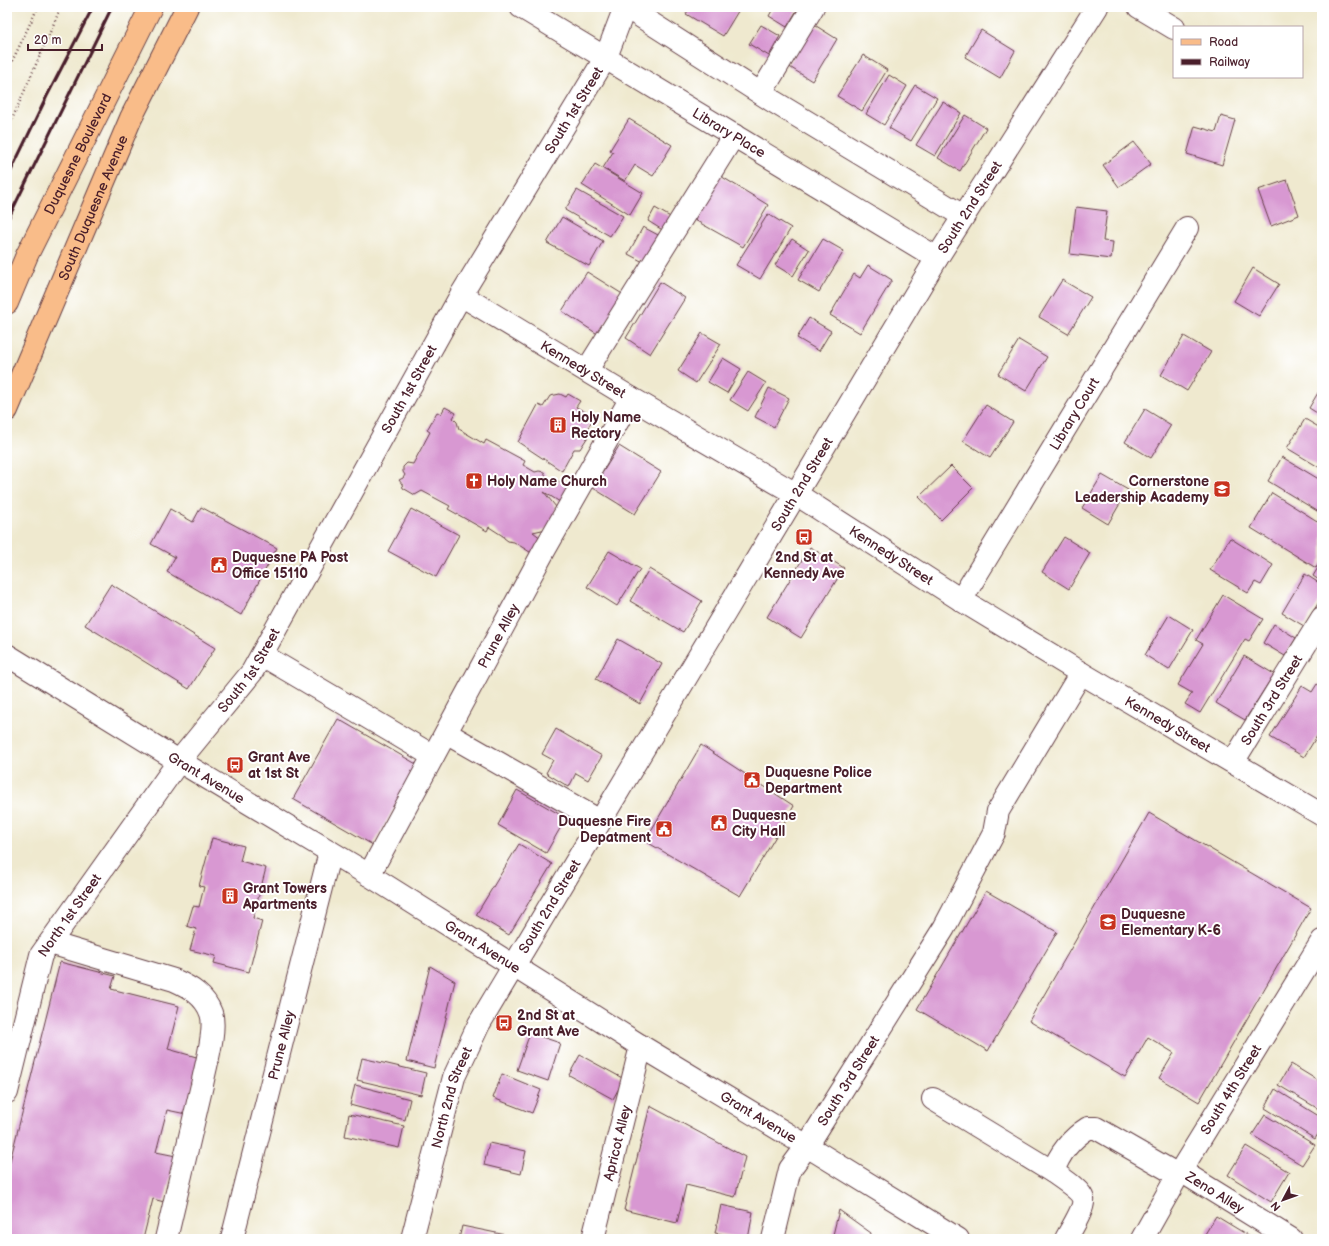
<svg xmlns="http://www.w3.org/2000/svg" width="1329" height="1246" viewBox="0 0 1329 1246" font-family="'Balsamiq Sans',sans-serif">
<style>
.building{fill:#d898d2}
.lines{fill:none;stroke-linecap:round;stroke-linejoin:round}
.minor-casing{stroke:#633d44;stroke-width:24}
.major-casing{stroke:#633d44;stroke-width:24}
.path{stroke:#633d44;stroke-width:2.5;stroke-dasharray:1 3;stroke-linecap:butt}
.minor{stroke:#fff;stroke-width:22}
.major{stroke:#f9bc89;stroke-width:22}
.rail{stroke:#4a1f2b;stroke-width:3}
.labels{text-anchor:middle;stroke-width:4;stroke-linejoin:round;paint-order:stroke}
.street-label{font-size:14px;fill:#4a1f2b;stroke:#fff}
.poi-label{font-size:14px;font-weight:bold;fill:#4a1f2b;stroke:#fff;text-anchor:start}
</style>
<rect width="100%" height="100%" fill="#fff"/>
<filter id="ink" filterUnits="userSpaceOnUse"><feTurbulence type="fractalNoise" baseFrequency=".025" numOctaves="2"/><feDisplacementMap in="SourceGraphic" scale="8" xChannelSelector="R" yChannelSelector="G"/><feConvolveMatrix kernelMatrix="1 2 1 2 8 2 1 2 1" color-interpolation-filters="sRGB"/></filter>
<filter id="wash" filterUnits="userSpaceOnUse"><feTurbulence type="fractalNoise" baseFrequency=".012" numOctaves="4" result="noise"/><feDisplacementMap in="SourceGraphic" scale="16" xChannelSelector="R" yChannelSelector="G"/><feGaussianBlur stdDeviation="0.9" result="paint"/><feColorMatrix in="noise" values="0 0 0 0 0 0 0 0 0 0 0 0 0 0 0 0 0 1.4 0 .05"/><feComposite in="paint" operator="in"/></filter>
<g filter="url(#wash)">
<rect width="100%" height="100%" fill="#efe9cf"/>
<g id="blocks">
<g class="building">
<polygon points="690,7 746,7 743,11 740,8 723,36 686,14"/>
<polygon points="774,7 792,7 797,10 787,27 769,16"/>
<polygon points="813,24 837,39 812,81 788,66"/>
<polygon points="761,25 780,36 769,56 749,44"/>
<polygon points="981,30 1015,51 1000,78 965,57"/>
<polygon points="863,55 887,70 862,111 837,96"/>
<polygon points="889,75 907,86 884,125 866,114"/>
<polygon points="915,85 937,98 911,141 889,128"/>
<polygon points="943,102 961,113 935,156 916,145"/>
<polygon points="965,115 986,128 960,171 938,158"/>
<polygon points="1221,116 1235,120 1222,165 1187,154 1195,126 1216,132"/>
<polygon points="629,119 672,145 653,176 635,165 625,181 603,168 613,152 610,150"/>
<polygon points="1134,142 1151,164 1119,187 1103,165"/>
<polygon points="595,164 643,193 630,215 582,185"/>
<polygon points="719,175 768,205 743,247 693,219"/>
<polygon points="1287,180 1299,215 1271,226 1258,190"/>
<polygon points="577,190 623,216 610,236 565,210"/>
<polygon points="1076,207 1107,211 1103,241 1113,242 1111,259 1070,254"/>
<polygon points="655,208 672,218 664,231 648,221"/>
<polygon points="768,214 791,228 760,279 736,265"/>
<polygon points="562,217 603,241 589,266 547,243"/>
<polygon points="643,227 660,236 645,263 628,254"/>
<polygon points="792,239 809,250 793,276 775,265"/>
<polygon points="823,239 844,251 819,292 798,280"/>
<polygon points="868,265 892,280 860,333 830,315 854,274 860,278"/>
<polygon points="1253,268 1279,284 1259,316 1234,301"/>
<polygon points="587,272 624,295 599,335 562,311"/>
<polygon points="1062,280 1091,297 1068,334 1039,317"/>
<polygon points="660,282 685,298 650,354 626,338"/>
<polygon points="809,318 831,331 819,351 797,338"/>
<polygon points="702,333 721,344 696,383 678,371"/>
<polygon points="1184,336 1211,352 1187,391 1161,375"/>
<polygon points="1019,340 1047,357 1026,391 998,374"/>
<polygon points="723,358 741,369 727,393 708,382"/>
<polygon points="748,372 766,383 748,411 730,400"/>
<polygon points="1322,386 1322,416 1309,408"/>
<polygon points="769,388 789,398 774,427 755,417"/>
<polygon points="560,394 566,397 568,394 580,401 576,407 594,417 585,433 589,435 580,449 574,449 562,471 518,442 538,405 543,407 550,396"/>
<polygon points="986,405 1013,422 990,458 963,441"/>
<polygon points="445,407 456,413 453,418 457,422 459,429 484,444 486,440 525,461 523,465 535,472 539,471 544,472 548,480 554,483 559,481 566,486 567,491 560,502 544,492 556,507 554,522 546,529 533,532 542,539 533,554 514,542 508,541 504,538 503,536 489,527 487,531 448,509 450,506 422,491 415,495 403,488 402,484 399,480 403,478 405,475 403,472 403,467 407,463 413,464 430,432 427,430 437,412 441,414"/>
<polygon points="1145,409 1171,425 1151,458 1125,442"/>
<polygon points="1305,419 1322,429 1322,469 1287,448"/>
<polygon points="619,446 661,472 635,514 593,488"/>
<polygon points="1282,457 1322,481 1322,514 1268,481"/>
<polygon points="951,466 973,488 941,520 919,497"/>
<polygon points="1102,475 1128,490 1108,524 1082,508"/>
<polygon points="1272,493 1322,524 1322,557 1316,568 1251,528"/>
<polygon points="201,507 277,548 241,615 167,572 175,557 151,544 170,509 193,522"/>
<polygon points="411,509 459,535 436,577 388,551"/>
<polygon points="1064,537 1090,553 1069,589 1042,572"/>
<polygon points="1230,538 1273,565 1261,585 1255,582 1248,593 1210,570"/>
<polygon points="810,547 844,568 801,638 767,617"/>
<polygon points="609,551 640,569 617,606 587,587"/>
<polygon points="1322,561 1322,582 1313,576"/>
<polygon points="649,569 702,601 683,632 630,601"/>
<polygon points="1305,574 1322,585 1322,597 1304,626 1282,613"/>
<polygon points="111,584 215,648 189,689 85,625"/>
<polygon points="1223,595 1263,619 1249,641 1245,639 1200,713 1185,704 1192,693 1178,685 1203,644 1196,640"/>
<polygon points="1169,615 1193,630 1169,670 1145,655"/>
<polygon points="1274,624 1296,638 1285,656 1263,643"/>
<polygon points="618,639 662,664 640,704 596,679"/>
<polygon points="1244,656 1274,674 1245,720 1216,703"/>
<polygon points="1317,684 1322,687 1322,728 1304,757 1270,737 1302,686 1312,692"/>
<polygon points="338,719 418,765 373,845 293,799"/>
<polygon points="556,729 602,756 588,780 576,773 569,787 546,773 553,760 542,754"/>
<polygon points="701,745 794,806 740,896 645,841"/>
<polygon points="517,790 566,818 546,853 498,825"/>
<polygon points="1149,813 1311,908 1199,1102 1159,1078 1174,1053 1148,1037 1125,1077 1029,1021"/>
<polygon points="212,838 244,846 240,861 266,868 253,918 262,921 249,972 214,963 216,956 190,950 196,929 187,926 193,906 199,907 204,887 199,886"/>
<polygon points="519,844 552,864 509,935 476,915"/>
<polygon points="986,891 1057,932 988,1051 917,1009"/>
<polygon points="60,962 115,976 111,989 179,1006 168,1049 200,1058 186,1114 167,1110 156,1152 176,1156 164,1202 153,1199 143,1239 7,1239 7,1173"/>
<polygon points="430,966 455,981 434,1068 407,1061"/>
<polygon points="530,1033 560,1043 548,1081 517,1070"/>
<polygon points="580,1055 624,1079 613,1099 569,1075"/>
<polygon points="362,1058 426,1073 421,1095 357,1080"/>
<polygon points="1291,1064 1322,1083 1322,1111 1278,1085"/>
<polygon points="502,1074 541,1090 532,1113 493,1098"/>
<polygon points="355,1085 410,1099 405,1120 350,1105"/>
<polygon points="1275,1089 1322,1118 1322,1127 1315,1139 1265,1108"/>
<polygon points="650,1106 745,1157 735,1197 686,1185 677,1223 624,1210"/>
<polygon points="349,1114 404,1126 399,1148 345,1136"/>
<polygon points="1265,1115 1315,1145 1302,1165 1252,1135"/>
<polygon points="489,1143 526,1151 521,1174 484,1165"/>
<polygon points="1246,1146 1289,1172 1271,1202 1228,1175"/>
<polygon points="721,1205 753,1212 748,1239 715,1233"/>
<polygon points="839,1210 871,1233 870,1239 832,1239"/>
<polygon points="1216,1216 1254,1239 1202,1239"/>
<polygon points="462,1226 511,1236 510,1239 459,1239"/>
</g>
</g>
</g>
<g filter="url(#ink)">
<use href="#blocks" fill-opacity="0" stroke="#633d44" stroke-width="1"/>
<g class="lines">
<g class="minor-casing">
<g id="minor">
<path id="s1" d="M 521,7 L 937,258"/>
<polyline points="626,7 771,100 963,216"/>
<polyline points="1139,7 1174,28"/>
<polyline points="761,93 813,7"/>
<path id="s2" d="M 461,295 L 631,398 L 796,494 L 961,600 L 1081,673 L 1322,815"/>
<polyline points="587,370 734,135"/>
<path id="s3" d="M 961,600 L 1187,228"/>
<path id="s4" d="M 7,655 L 179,761 L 369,875 L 641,1046 L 807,1146 L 958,1239"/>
<polyline points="262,655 433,756"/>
<polyline points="446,733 600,821"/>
<path id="s5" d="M 1233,762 L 1322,618"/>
<path id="s6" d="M 369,875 L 545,549 L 631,398"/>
<path d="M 50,943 L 174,980 C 190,987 205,996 211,1013 C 217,1029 205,1068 202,1085 C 190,1136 178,1188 166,1239"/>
<path id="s7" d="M 7,1092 L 41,955 L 179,761 L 252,672 L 461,295 L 606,57 L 625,7"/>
<polyline points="933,1099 1053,1172"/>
<path id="s8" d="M 1181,1171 L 1291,1239"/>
<path id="s9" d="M 232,1239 L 330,852"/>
<path id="s10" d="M 412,1239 L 454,1077 L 479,1024 L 937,258 L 1097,7"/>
<path id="s11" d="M 593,1239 L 641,1046"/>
<path id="s12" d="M 773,1239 L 790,1169 L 807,1146 L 944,928 L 994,833 L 998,811 L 1081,673"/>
<path d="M 1066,1239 C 1070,1231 1085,1208 1083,1199 C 1081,1190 1061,1178 1053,1172 C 1059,1154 1072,1138 1088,1128 L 1096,1128 L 1178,1175"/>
<path id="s13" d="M 1142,1239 L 1178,1175 L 1322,941"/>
</g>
</g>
<g class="major-casing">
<g id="major">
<path id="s14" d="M 7,303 L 27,255 L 151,7"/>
<path id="s15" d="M 7,410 L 131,118 L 187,7"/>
</g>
</g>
<g class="path">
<polyline points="7,72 38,7"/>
<polyline points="7,131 61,7"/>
</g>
<use href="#minor" class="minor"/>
<use href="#major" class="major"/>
<g class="rail">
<polyline points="7,179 47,96 93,7"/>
<polyline points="7,221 112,7"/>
</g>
</g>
</g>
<defs>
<g id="building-square" transform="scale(0.9)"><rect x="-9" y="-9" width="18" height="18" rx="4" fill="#c8321e" stroke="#fff"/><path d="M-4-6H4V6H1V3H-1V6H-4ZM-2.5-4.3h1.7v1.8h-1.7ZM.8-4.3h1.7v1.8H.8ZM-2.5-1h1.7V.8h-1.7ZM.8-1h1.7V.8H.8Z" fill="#fff"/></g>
<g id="church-square" transform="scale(0.9)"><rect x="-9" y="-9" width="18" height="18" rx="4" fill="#c8321e" stroke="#fff"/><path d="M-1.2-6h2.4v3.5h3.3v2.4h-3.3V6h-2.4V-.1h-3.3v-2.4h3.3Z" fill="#fff"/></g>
<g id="school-square" transform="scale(0.9)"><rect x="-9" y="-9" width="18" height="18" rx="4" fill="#c8321e" stroke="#fff"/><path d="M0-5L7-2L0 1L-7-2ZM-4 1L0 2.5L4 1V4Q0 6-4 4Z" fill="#fff"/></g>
<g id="bus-square" transform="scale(0.9)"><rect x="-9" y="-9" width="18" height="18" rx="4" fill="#c8321e" stroke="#fff"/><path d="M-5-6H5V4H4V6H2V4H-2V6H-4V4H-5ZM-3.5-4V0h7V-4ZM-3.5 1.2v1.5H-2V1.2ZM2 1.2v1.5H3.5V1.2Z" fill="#fff"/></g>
<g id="civic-square" transform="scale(0.9)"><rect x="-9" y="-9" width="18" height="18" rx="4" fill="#c8321e" stroke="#fff"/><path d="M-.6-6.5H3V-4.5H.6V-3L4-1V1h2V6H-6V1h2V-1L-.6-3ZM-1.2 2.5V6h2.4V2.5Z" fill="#fff"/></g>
</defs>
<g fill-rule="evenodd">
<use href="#building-square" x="558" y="425"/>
<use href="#church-square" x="474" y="481"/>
<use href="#school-square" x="1222" y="489"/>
<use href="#bus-square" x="804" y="537"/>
<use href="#civic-square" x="219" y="565"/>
<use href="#bus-square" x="235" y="765"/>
<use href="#civic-square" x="752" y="780"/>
<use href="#civic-square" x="719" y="823"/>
<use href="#civic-square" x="664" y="829"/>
<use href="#building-square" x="230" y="896"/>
<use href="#school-square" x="1108" y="922"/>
<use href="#bus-square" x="504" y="1023"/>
</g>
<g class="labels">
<g class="street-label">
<text dy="5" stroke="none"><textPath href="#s7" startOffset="1142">South 1st Street</textPath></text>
<text dy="5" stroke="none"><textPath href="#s1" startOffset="243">Library Place</textPath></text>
<text dy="5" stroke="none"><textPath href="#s14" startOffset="165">Duquesne Boulevard</textPath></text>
<text dy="5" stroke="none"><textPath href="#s15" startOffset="220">South Duquesne Avenue</textPath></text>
<text dy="5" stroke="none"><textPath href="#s10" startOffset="1179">South 2nd Street</textPath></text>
<text dy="5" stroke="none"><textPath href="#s2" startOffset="143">Kennedy Street</textPath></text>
<text dy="5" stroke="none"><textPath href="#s7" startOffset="818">South 1st Street</textPath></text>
<text dy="5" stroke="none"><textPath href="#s3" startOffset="218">Library Court</textPath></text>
<text dy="5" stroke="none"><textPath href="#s10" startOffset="855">South 2nd Street</textPath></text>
<text dy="5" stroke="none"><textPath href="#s2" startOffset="503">Kennedy Street</textPath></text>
<text dy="5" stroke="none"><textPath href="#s6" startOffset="272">Prune Alley</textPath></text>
<text dy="5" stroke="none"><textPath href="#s7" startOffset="494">South 1st Street</textPath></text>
<text dy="5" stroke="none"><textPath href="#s5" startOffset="73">South 3rd Street</textPath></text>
<text dy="5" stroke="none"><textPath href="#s2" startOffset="827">Kennedy Street</textPath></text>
<text dy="5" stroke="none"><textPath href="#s4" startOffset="234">Grant Avenue</textPath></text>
<text dy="5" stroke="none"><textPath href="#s10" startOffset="363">South 2nd Street</textPath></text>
<text dy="5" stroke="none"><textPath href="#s7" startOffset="190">North 1st Street</textPath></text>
<text dy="5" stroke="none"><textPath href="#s4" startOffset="558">Grant Avenue</textPath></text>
<text dy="5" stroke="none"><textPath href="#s9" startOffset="200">Prune Alley</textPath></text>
<text dy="5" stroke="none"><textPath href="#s12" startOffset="178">South 3rd Street</textPath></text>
<text dy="5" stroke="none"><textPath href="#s13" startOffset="174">South 4th Street</textPath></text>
<text dy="5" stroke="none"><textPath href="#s10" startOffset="147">North 2nd Street</textPath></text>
<text dy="5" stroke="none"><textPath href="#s4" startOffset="882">Grant Avenue</textPath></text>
<text dy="5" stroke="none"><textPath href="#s11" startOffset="99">Apricot Alley</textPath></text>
<text dy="5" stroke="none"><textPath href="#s8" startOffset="40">Zeno Alley</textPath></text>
</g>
<g class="poi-label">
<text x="571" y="422">Holy Name<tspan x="571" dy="16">Rectory</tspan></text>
<text x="487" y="486">Holy Name Church</text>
<text x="1209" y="486" text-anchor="end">Cornerstone<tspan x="1209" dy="16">Leadership Academy</tspan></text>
<text x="232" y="562">Duquesne PA Post<tspan x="232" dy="16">Office 15110</tspan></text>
<text x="804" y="562" text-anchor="middle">2nd St at<tspan x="804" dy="16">Kennedy Ave</tspan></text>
<text x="248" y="762">Grant Ave<tspan x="248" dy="16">at 1st St</tspan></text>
<text x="765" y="777">Duquesne Police<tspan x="765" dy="16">Department</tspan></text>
<text x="732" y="820">Duquesne<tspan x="732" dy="16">City Hall</tspan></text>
<text x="651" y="826" text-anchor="end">Duquesne Fire<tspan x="651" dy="16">Depatment</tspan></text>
<text x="243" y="893">Grant Towers<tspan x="243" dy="16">Apartments</tspan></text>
<text x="1121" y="919">Duquesne<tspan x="1121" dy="16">Elementary K-6</tspan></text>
<text x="517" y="1020">2nd St at<tspan x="517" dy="16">Grant Ave</tspan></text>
</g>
</g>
<rect width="1329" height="1246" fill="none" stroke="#fff" stroke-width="24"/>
<rect x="1173" y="26" width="130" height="52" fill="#ffffff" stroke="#b7a5aa"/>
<rect x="1181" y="39" width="20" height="6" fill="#f9bc89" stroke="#b7a5aa"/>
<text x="1209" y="46" font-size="12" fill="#4a1f2b">Road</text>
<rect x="1181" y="59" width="20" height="6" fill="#4a1f2b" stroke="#b7a5aa"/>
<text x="1209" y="66" font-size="12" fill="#4a1f2b">Railway</text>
<g transform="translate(1283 1200) rotate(229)" stroke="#ffffff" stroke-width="3" paint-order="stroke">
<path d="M0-3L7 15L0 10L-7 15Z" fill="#4a1f2b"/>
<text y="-6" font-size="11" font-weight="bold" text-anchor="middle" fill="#4a1f2b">N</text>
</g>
<path d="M28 44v6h74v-6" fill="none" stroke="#4a1f2b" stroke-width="2"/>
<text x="34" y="44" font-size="12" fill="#4a1f2b" stroke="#ffffff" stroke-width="3" paint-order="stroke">20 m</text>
</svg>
